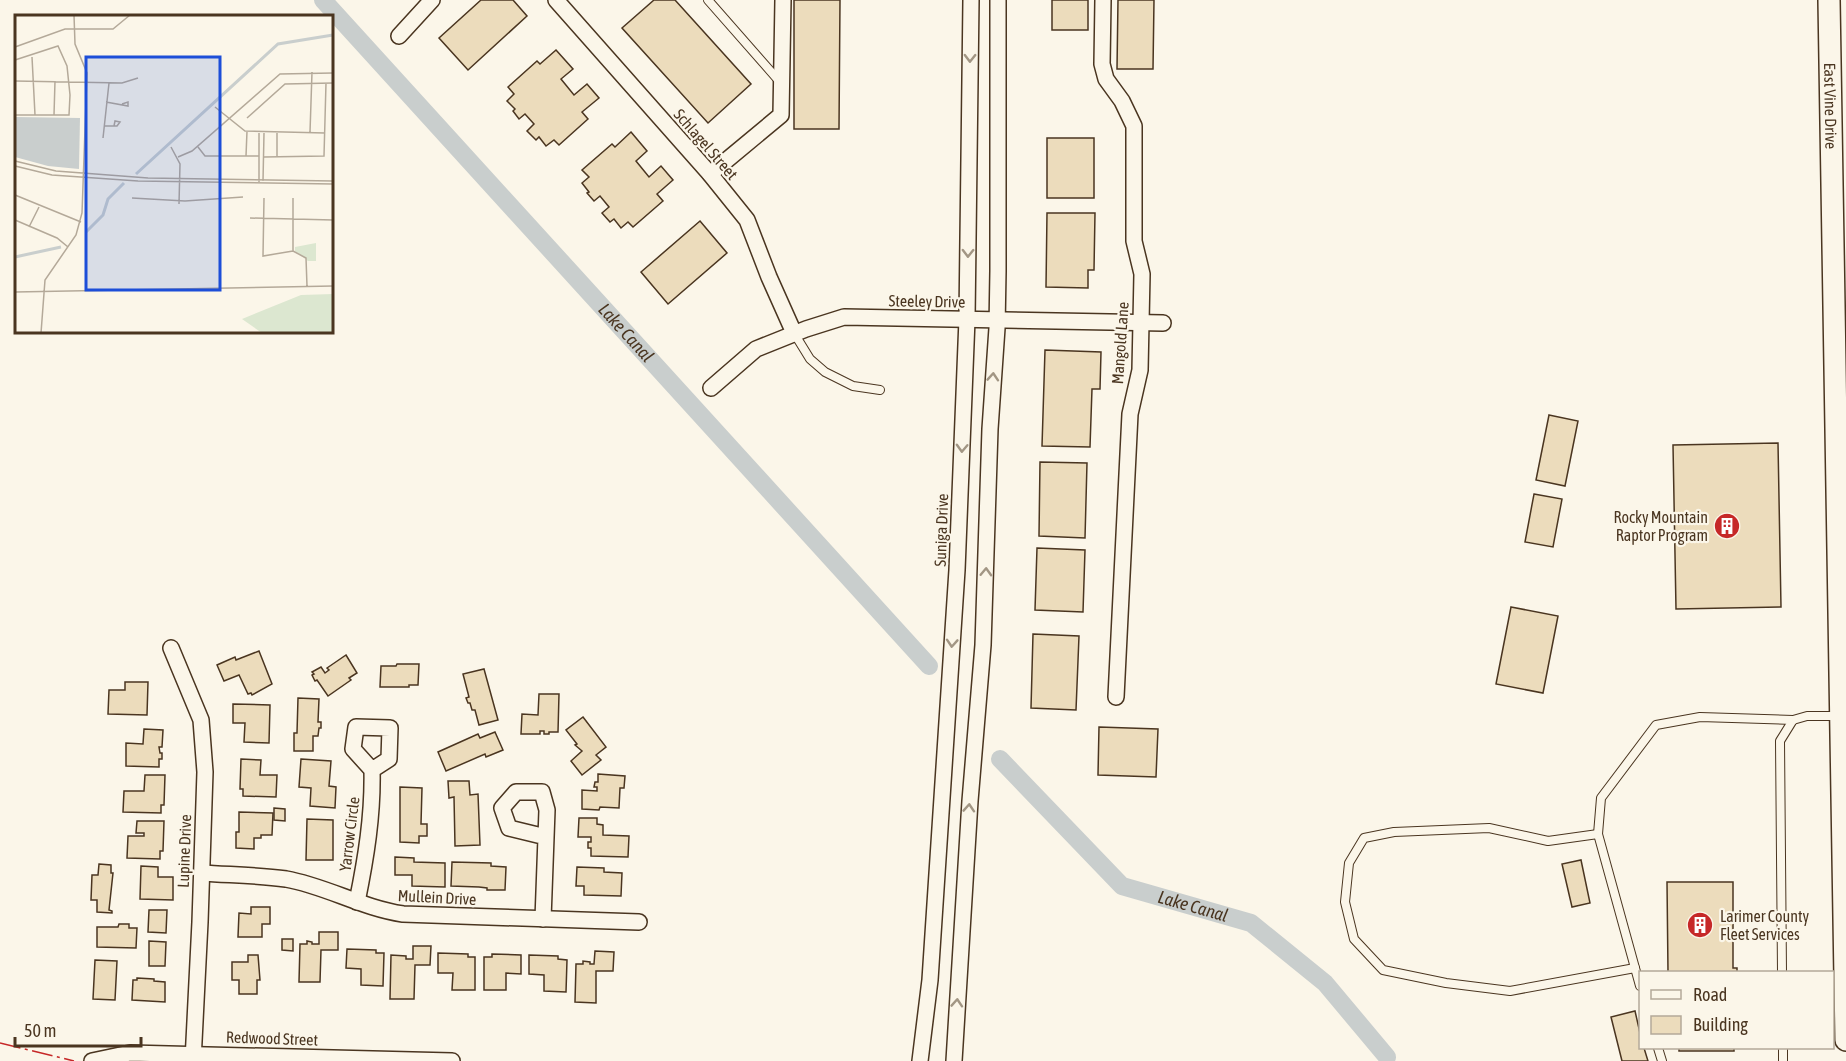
<svg xmlns="http://www.w3.org/2000/svg" width="1846" height="1061" viewBox="0 0 1846 1061" font-family="'Asap Condensed',sans-serif">
<style>
.lines{fill:none;stroke-linecap:round;stroke-linejoin:round}
.canal{stroke:#c9cecd;stroke-width:18}
.building{fill:#ecdcbc;stroke:#4a3520;stroke-width:1.5}
.service-casing{stroke:#4a3520;stroke-width:10}
.minor-casing{stroke:#4a3520;stroke-width:18}
.secondary-casing{stroke:#4a3520;stroke-width:24}
.service{stroke:#fbf6e9;stroke-width:8}
.minor{stroke:#fbf6e9;stroke-width:15}
.secondary{stroke:#fbf6e9;stroke-width:21}
.power{stroke:#c62828;stroke-width:1.5;stroke-dasharray:21 4.5 3 4.5;stroke-linecap:butt}
.oneway{stroke:#a29684}
.labels{text-anchor:middle;stroke-width:4.5;stroke-linejoin:round;paint-order:stroke}
.street-label{font-size:16px;fill:#4a3520;stroke:#fbf6e9}
.poi-label{font-size:16px;fill:#4a3520;stroke:#fbf6e9;text-anchor:end}
.water-label{font-size:18px;font-style:italic;fill:#4a3520;stroke:#fbf6e9}
.inset-river{fill:none;stroke:#c9cecd;stroke-width:3}
.inset-road{fill:none;stroke:#b4a999;stroke-width:1.5}
.view{fill:#1d4ed8;fill-opacity:0.15;stroke:#1d4ed8;stroke-width:3}
.inset-edge{fill:none;stroke:#4a3520;stroke-width:3}
</style>
<rect width="100%" height="100%" fill="#fbf6e9"/>
<g class="lines">
<g class="canal">
<path id="s1" d="M 323,0 L 929,666"/>
<path id="s2" d="M 1000,759 L 1122,886 L 1251,923 L 1325,983 L 1387,1057"/>
</g>
</g>
<g class="building">
<polygon points="481,0 513,0 527,16 468,70 439,38"/>
<polygon points="654,0 675,0 751,84 708,123 622,28"/>
<polygon points="794,0 840,0 839,129 794,129"/>
<rect x="1052" y="0" width="36" height="30"/>
<polygon points="1118,0 1154,0 1153,69 1117,69"/>
<polygon points="556,50 573,69 561,79 574,95 587,84 599,98 582,112 588,119 559,145 554,140 546,146 539,137 536,140 527,131 534,124 525,114 519,119 513,111 515,109 507,101 514,94 508,87 537,61 540,64"/>
<polygon points="631,132 647,151 636,161 649,177 661,166 673,180 657,194 663,201 633,227 628,222 621,228 614,219 610,222 602,213 609,207 600,196 594,201 587,193 589,192 582,183 589,177 582,170 612,144 615,147"/>
<rect x="1047" y="138" width="47" height="60"/>
<polygon points="1047,213 1095,213 1094,270 1088,270 1088,288 1046,287"/>
<polygon points="700,221 727,253 668,304 641,272"/>
<polygon points="1045,350 1101,352 1100,389 1092,389 1090,447 1042,446"/>
<polygon points="1549,415 1578,421 1565,486 1536,480"/>
<polygon points="1778,443 1781,607 1676,609 1673,445"/>
<polygon points="1040,462 1087,463 1085,538 1039,536"/>
<polygon points="1534,494 1562,499 1553,547 1525,542"/>
<polygon points="1037,548 1085,550 1083,612 1035,610"/>
<polygon points="1511,607 1558,616 1543,693 1496,684"/>
<polygon points="1033,634 1079,636 1076,710 1031,708"/>
<polygon points="259,651 272,684 252,695 251,693 248,694 239,675 224,681 217,665 235,657 236,660"/>
<polygon points="346,655 357,673 349,678 351,680 328,696 317,680 315,681 312,675 314,674 312,672 321,667 325,673 329,670 327,668"/>
<polygon points="397,664 419,664 418,685 409,685 409,687 380,687 381,666 396,666"/>
<polygon points="484,669 498,720 479,725 475,710 472,710 470,703 468,703 466,698 469,697 463,674"/>
<polygon points="125,682 148,682 147,715 108,714 109,690 125,690"/>
<polygon points="539,694 559,694 558,732 549,732 549,734 544,734 544,731 540,731 540,734 521,734 522,714 538,715"/>
<polygon points="298,698 319,699 318,722 321,722 321,728 319,728 318,736 313,736 313,751 294,751 294,733 297,733"/>
<polygon points="233,704 270,705 269,743 244,742 245,723 233,723"/>
<polygon points="583,717 606,747 596,755 601,760 582,775 571,761 582,751 575,745 577,744 566,730"/>
<polygon points="1099,727 1158,729 1156,777 1098,775"/>
<polygon points="144,729 163,730 162,747 159,747 160,753 162,753 162,759 159,759 159,767 126,766 126,743 143,744"/>
<polygon points="495,732 503,750 486,757 485,754 446,771 438,752 478,734 480,738"/>
<polygon points="241,759 261,760 260,775 277,775 276,797 243,796 243,789 240,789"/>
<polygon points="301,759 331,761 329,786 336,787 335,808 310,806 311,788 299,787"/>
<polygon points="598,774 625,776 624,788 620,788 619,808 600,807 599,810 582,809 582,790 597,791 597,787 594,787 595,782 598,782"/>
<polygon points="145,775 165,775 164,805 161,805 161,813 123,812 124,791 144,791"/>
<polygon points="448,781 469,781 470,795 478,794 480,845 455,846 454,797 449,798"/>
<polygon points="400,787 422,788 421,824 427,824 427,836 419,836 419,843 400,842"/>
<polygon points="274,808 285,809 285,821 274,820"/>
<polygon points="239,812 273,813 272,835 261,835 261,838 254,838 254,849 236,848 236,832 239,832"/>
<polygon points="579,818 597,818 597,824 603,825 603,835 629,836 628,857 591,856 591,848 588,848 588,842 591,842 591,837 578,837"/>
<polygon points="307,819 333,820 333,860 306,860"/>
<polygon points="137,821 164,821 163,851 160,851 160,859 127,858 128,836 144,836 144,833 136,833"/>
<polygon points="395,857 414,858 414,862 445,863 445,887 412,886 412,875 395,875"/>
<polygon points="1581,860 1590,903 1572,907 1562,864"/>
<polygon points="452,862 491,863 491,866 506,867 505,890 487,890 487,888 479,887 451,886"/>
<polygon points="99,864 111,865 111,873 113,873 109,910 112,911 112,913 97,912 97,900 91,900 92,875 98,875"/>
<polygon points="141,866 158,867 158,877 173,877 173,900 140,899"/>
<polygon points="577,867 604,868 604,872 622,873 621,896 584,895 584,886 576,886"/>
<polygon points="1667,882 1733,882 1733,968 1737,968 1737,972 1668,972"/>
<polygon points="251,907 270,907 270,924 262,924 262,937 238,937 239,913 251,914"/>
<polygon points="149,910 167,910 166,933 148,932"/>
<polygon points="119,924 129,924 129,928 137,928 136,948 97,947 97,927 118,927"/>
<polygon points="319,932 338,932 338,950 321,950 320,982 299,982 300,944 307,944 307,941 312,942 312,944 319,944"/>
<polygon points="282,939 293,939 293,951 282,950"/>
<polygon points="149,941 166,942 165,966 149,966"/>
<polygon points="413,946 431,946 430,965 415,965 414,999 390,999 391,955 406,956 406,959 413,959"/>
<polygon points="347,949 376,950 376,953 384,953 383,986 361,985 361,969 346,968"/>
<polygon points="595,951 614,952 613,971 596,971 596,1003 575,1002 576,964 583,964 583,961 590,962 590,964 594,964"/>
<polygon points="438,953 468,954 468,957 475,957 475,990 452,990 453,973 438,973"/>
<polygon points="492,954 521,955 521,974 506,973 506,990 484,990 484,957 492,957"/>
<polygon points="248,955 258,955 260,980 257,980 257,994 239,994 239,980 232,980 232,962 248,962"/>
<polygon points="529,955 558,956 558,959 567,960 566,992 544,991 544,975 529,974"/>
<polygon points="95,960 117,961 115,1000 93,999"/>
<polygon points="137,978 154,979 154,981 165,982 165,1002 132,1000 133,980 137,980"/>
<polygon points="1635,1011 1640,1033 1640,1048 1644,1048 1648,1061 1622,1061 1611,1017"/>
<rect x="1679" y="1048" width="55" height="3"/>
</g>
<g class="lines">
<g class="service-casing">
<g id="service">
<polyline points="708,0 780,82"/>
<polyline points="794,333 810,359 825,372 853,386 880,390"/>
<polyline points="1598,834 1548,841 1489,828 1394,832 1364,838 1349,863 1345,902 1354,939 1383,970 1446,983 1510,991 1635,968"/>
<polyline points="1782,972 1780,741 1793,720 1807,716 1840,716"/>
<polyline points="1640,986 1598,834 1601,798 1656,725 1700,717 1793,720"/>
<polyline points="1658,1048 1662,1061"/>
<polyline points="1783,1048 1783,1061"/>
</g>
</g>
<g class="minor-casing">
<g id="minor">
<polyline points="556,0 710,174 747,220 769,277 794,333"/>
<polyline points="1103,0 1102,64 1106,79 1122,101 1134,126 1134,241 1142,274 1140,370 1130,414 1116,697"/>
<polyline points="399,36 432,0"/>
<polyline points="710,174 781,115 783,0"/>
<polyline points="711,388 756,349 806,329 844,317 1163,323"/>
<polyline points="171,648 201,720 205,772 200,922 193,1061"/>
<path d="M 202,873 C 229,875 258,875 286,879 C 326,886 362,908 403,914 L 639,922"/>
<path d="M 357,902 C 366,858 373,815 372,770 L 389,759 L 390,728 L 356,727 L 353,749 L 372,770"/>
<polyline points="543,919 547,810 542,792 516,792 502,808 509,828 546,837"/>
<polyline points="92,1061 130,1053 452,1061"/>
<polyline points="920,1061 930,980 957,570 967,319 971,0"/>
<polyline points="954,1061 970,801 983,645 990,429 997,328 998,271 998,0"/>
</g>
</g>
<g class="secondary-casing">
<g id="secondary">
<path id="s3" d="M 1829,0 L 1846,1040"/>
</g>
</g>
<use href="#service" class="service"/>
<use href="#minor" class="minor"/>
<use href="#secondary" class="secondary"/>
<polyline class="power" points="0,1043 74,1061"/>
</g>
<defs><path id="oneway-chevron" d="M-2-3.5L2.5 0L-2 3.5" fill="none" stroke-width="1.6" stroke-linecap="round" stroke-linejoin="round" transform="scale(1.5)"/></defs>
<g class="oneway">
<use href="#oneway-chevron" transform="translate(970 58) rotate(91)"/>
<use href="#oneway-chevron" transform="translate(968 253) rotate(91)"/>
<use href="#oneway-chevron" transform="translate(993 377) rotate(-86)"/>
<use href="#oneway-chevron" transform="translate(962 448) rotate(92)"/>
<use href="#oneway-chevron" transform="translate(986 572) rotate(-88)"/>
<use href="#oneway-chevron" transform="translate(952 643) rotate(94)"/>
<use href="#oneway-chevron" transform="translate(969 808) rotate(-86)"/>
<use href="#oneway-chevron" transform="translate(957 1003) rotate(-86)"/>
</g>
<defs>
<g id="building-disc" transform="scale(1.35)"><circle r="9.5" fill="#c62828" stroke="#fbf6e9"/><path d="M-4-6H4V6H1V3H-1V6H-4ZM-2.5-4.3h1.7v1.8h-1.7ZM.8-4.3h1.7v1.8H.8ZM-2.5-1h1.7V.8h-1.7ZM.8-1h1.7V.8H.8Z" fill="#fff"/></g>
</defs>
<g fill-rule="evenodd">
<use href="#building-disc" x="1727" y="526"/>
<use href="#building-disc" x="1700" y="925"/>
</g>
<g class="labels">
<g class="street-label">
<text dy="6" stroke="none"><textPath href="#s3" startOffset="106">East Vine Drive</textPath></text>
<text transform="translate(706 144) rotate(49)" y="6">Schlagel Street</text>
<text transform="translate(927 301) rotate(1)" y="6">Steeley Drive</text>
<text transform="translate(1120 343) rotate(-86)" y="6">Mangold Lane</text>
<text transform="translate(941 530) rotate(-88)" y="6">Suniga Drive</text>
<text transform="translate(349 834) rotate(-83)" y="6">Yarrow Circle</text>
<text transform="translate(184 851) rotate(-88)" y="6">Lupine Drive</text>
<text transform="translate(437 897) rotate(3)" y="6">Mullein Drive</text>
<text transform="translate(272 1038) rotate(2)" y="6">Redwood Street</text>
</g>
<g class="poi-label">
<text x="1708" y="523">Rocky Mountain<tspan x="1708" dy="18">Raptor Program</tspan></text>
<text x="1720" y="922" text-anchor="start">Larimer County<tspan x="1720" dy="18">Fleet Services</tspan></text>
</g>
<g class="water-label">
<text dy="6" stroke="none"><textPath href="#s1" startOffset="450">Lake Canal</textPath></text>
<text dy="6" stroke="none"><textPath href="#s2" startOffset="250">Lake Canal</textPath></text>
</g>
</g>
<g transform="translate(15 15)">
<rect width="318" height="318" fill="#fbf6e9"/>
<path d="M 301,228 L 301,246 L 293,246 L 280,236 L 280,232 ZM 318,279 L 318,318 L 247,318 L 227,304 L 286,280 Z" fill="#dce7d0"/>
<path d="M 0,102 L 65,103 L 64,154 L 33,151 L 0,142 Z" fill="#c9cecd"/>
<path class="inset-river" d="M 121,159 L 263,29 L 318,20M 71,217 L 88,200 L 93,184 L 109,168M 0,242 L 46,232"/>
<path class="inset-road" d="M 0,32 L 50,14 L 98,14 L 115,0M 17,42 L 20,100M 0,45 L 43,31 L 52,51 L 55,80 L 54,100 L 0,100M 0,66 L 107,68 L 123,63M 91,87 L 113,91 L 113,87 L 107,89M 200,92 L 230,116 L 310,118M 39,100 L 40,66M 232,103 L 270,69 L 318,68M 89,111 L 102,111 L 105,107 L 100,106 L 99,111M 295,117 L 297,57M 88,123 L 94,68M 156,132 L 165,149 L 164,189M 183,132 L 190,141 L 244,141M 231,141 L 232,116M 262,141 L 262,118M 163,142 L 177,136 L 265,59 L 318,58M 249,142 L 309,141 L 311,68M 0,146 L 41,156 L 133,163 L 318,166M 0,151 L 37,160 L 123,166 L 318,169M 248,166 L 249,118M 244,167 L 244,118M 0,180 L 66,207M 117,183 L 170,186 L 228,182M 249,183 L 248,241 L 278,236M 235,203 L 318,205M 0,205 L 42,223 L 53,232M 14,212 L 24,192M 278,236 L 278,183M 278,236 L 291,243 L 292,271M 0,277 L 318,271M 26,318 L 30,265 L 61,220 L 67,198 L 72,58 L 60,29 L 59,0"/>
<path class="view" d="M 71,42 L 205,42 L 205,275 L 71,275 Z"/>
<rect width="318" height="318" class="inset-edge"/>
</g>
<rect x="1639" y="971" width="195" height="78" fill="#fbf6e9" stroke="#b4a999" stroke-width="1.5"/>
<rect x="1651" y="990" width="30" height="9" fill="#fbf6e9" stroke="#b4a999" stroke-width="1.5"/>
<text x="1693" y="1001" font-size="18" fill="#4a3520">Road</text>
<rect x="1651" y="1016" width="30" height="18" fill="#ecdcbc" stroke="#b4a999" stroke-width="1.5"/>
<text x="1693" y="1031" font-size="18" fill="#4a3520">Building</text>
<path d="M15 1037v9h126v-9" fill="none" stroke="#4a3520" stroke-width="3"/>
<text x="24" y="1037" font-size="18" fill="#4a3520" stroke="#fbf6e9" stroke-width="4.5" paint-order="stroke">50 m</text>
</svg>
